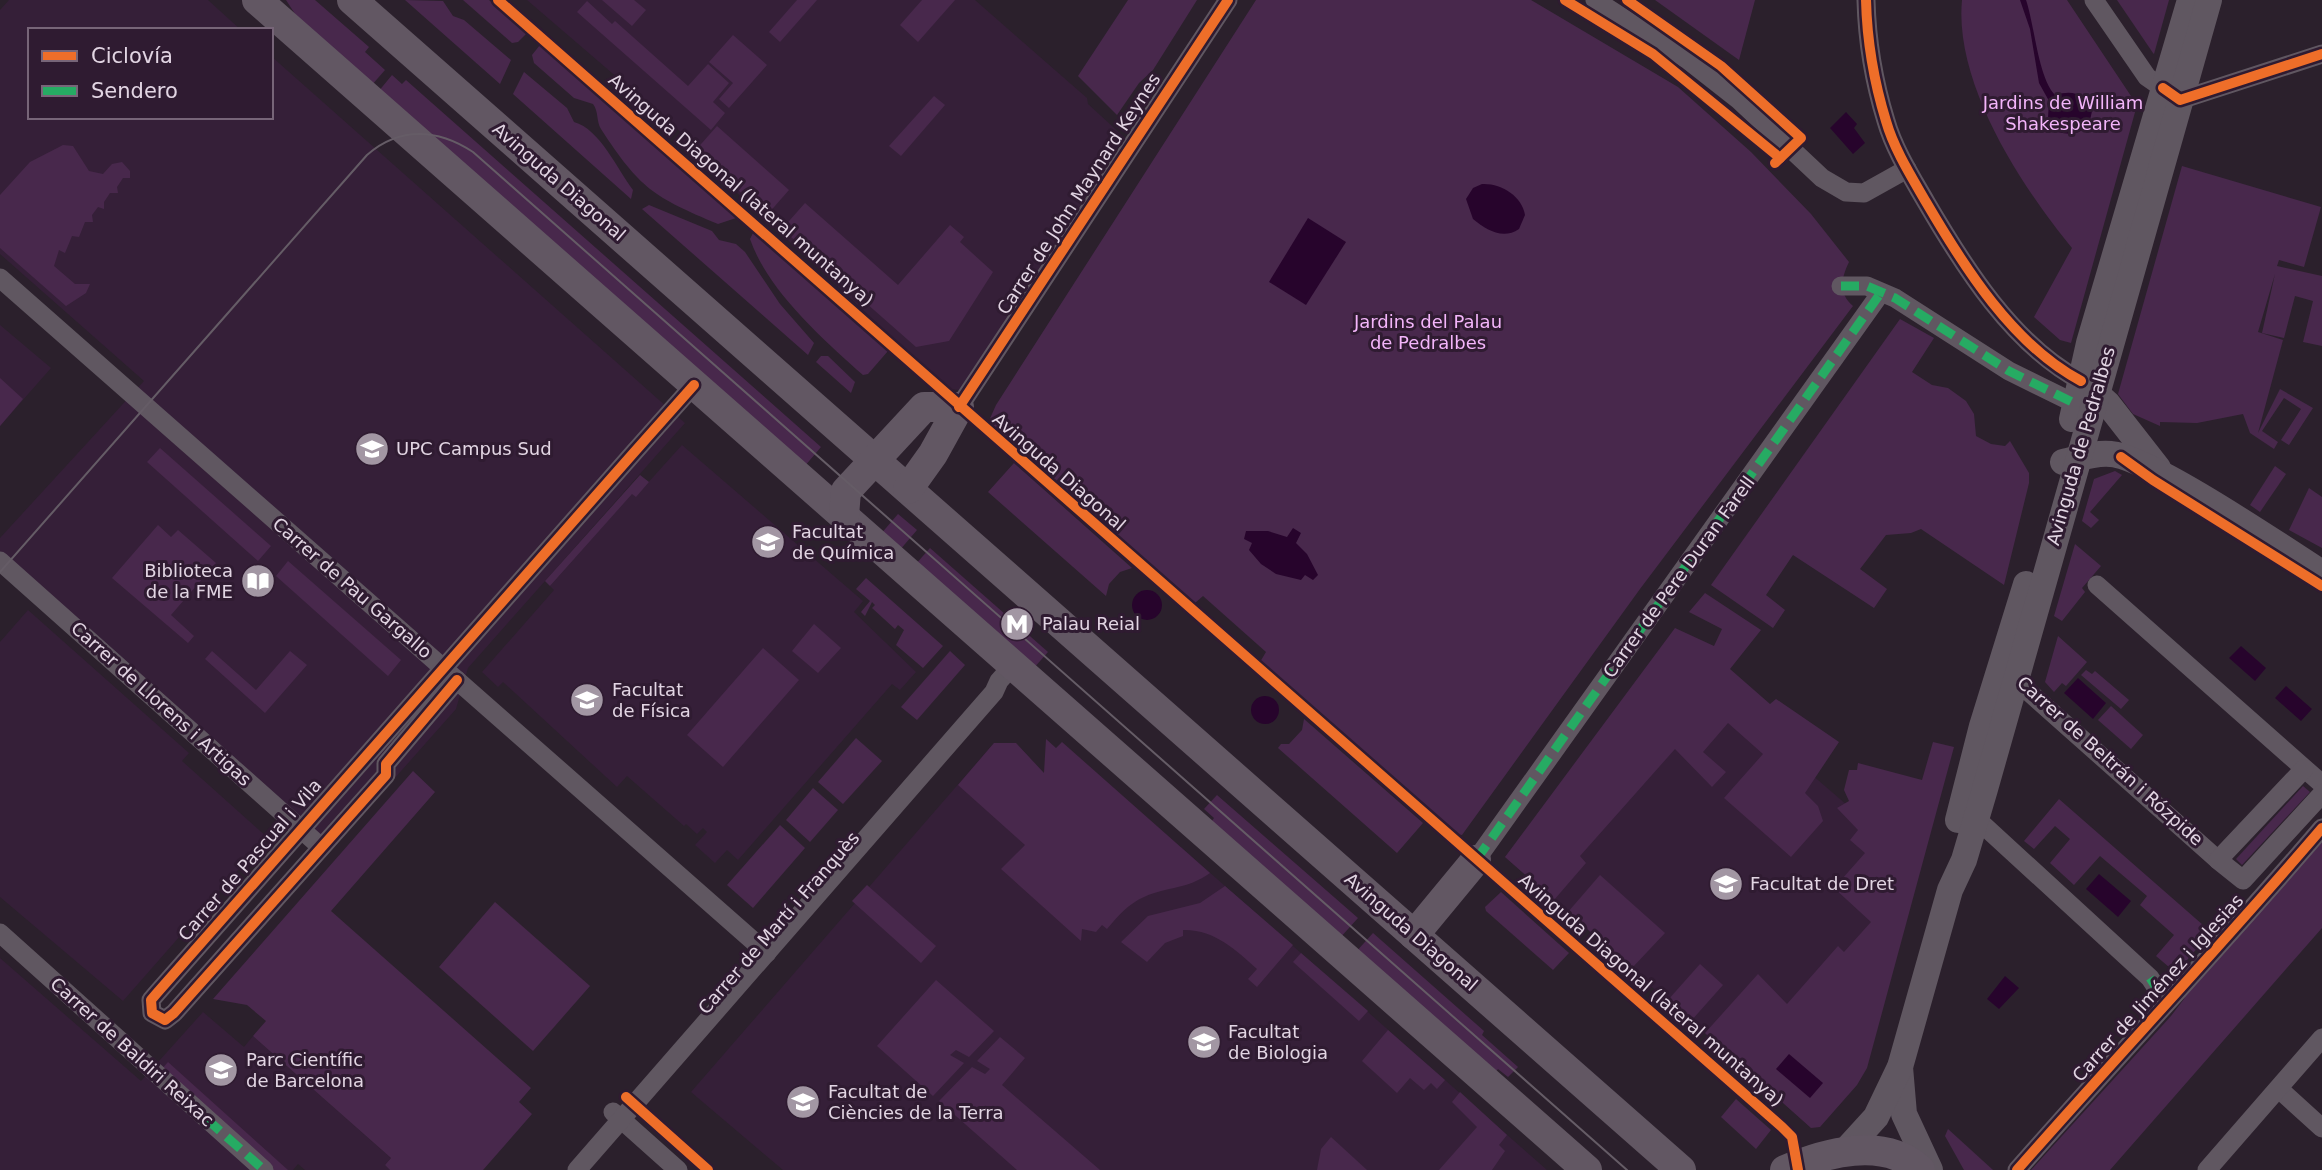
<svg xmlns="http://www.w3.org/2000/svg" width="2322" height="1170" viewBox="0 0 2322 1170" font-family="'DejaVu Sans',sans-serif">
<style>
.built{fill:#351f38}
.green{fill:#48284c}
.water{fill:#27042c}
.lines{fill:none;stroke-linecap:round;stroke-linejoin:round}
.street{stroke:#605761;stroke-width:19}
.secondary{stroke:#605761;stroke-width:26}
.primary{stroke:#625763;stroke-width:30}
.tram{stroke:#655c66;stroke-width:2}
.quiet{stroke:#26ab63;stroke-width:9;stroke-dasharray:18 9;stroke-linecap:butt}
.cycleway-casing{stroke:#2f1b31;stroke-width:15}
.cycleway{stroke:#ee6e29;stroke-width:10}
.labels{text-anchor:middle;stroke-width:6;stroke-linejoin:round;paint-order:stroke}
.park-label{font-size:18px;fill:#f3b5fa;stroke:#2f1b31}
.street-label{font-size:18px;fill:#e2d5e3;stroke:#2f1b31}
.poi-label{font-size:18px;fill:#e2d5e3;stroke:#2f1b31;text-anchor:start}
</style>
<rect width="100%" height="100%" fill="#2b202c"/>
<g class="built">
<polygon points="9,0 208,0 241,30 30,30 30,117 271,117 271,56 685,423 468,668 456,709 332,849 0,552 0,538 144,381 0,254 0,10"/>
<polygon points="527,0 975,0 1087,98 1088,104 1124,137 967,385 960,390 948,389 679,139 683,134"/>
<polygon points="0,325 51,368 0,426"/>
<polygon points="682,445 863,601 854,612 916,672 900,690 892,684 738,860 727,850 715,863 695,845 707,832 703,828 697,834 686,824 684,826 627,776 617,787 503,682 498,687 482,672 554,590 550,586 632,493 636,496"/>
<polygon points="28,610 189,753 182,761 267,837 123,1001 0,897 0,642"/>
<polygon points="1671,653 1921,869 1808,1125 1505,857"/>
<polygon points="994,743 1016,743 1044,774 1182,848 1547,1170 783,1170 691,1092"/>
<polygon points="0,958 141,1081 203,1012 244,1047 253,1036 391,1158 385,1165 390,1170 305,1170 298,1164 293,1170 0,1170"/>
</g>
<g class="green">
<polygon points="286,0 315,0 369,47 365,52 385,70 371,86 299,20"/>
<polygon points="405,0 443,1 453,16 464,20 511,60 500,84"/>
<polygon points="463,0 489,0 527,33 518,42 512,43"/>
<polygon points="602,0 634,0 646,10 632,26"/>
<polygon points="797,0 817,0 780,42 769,32"/>
<polygon points="922,0 955,0 918,42 900,25"/>
<polygon points="1128,0 1197,0 1153,70 1139,83 1117,115 1078,76"/>
<path d="M 1256,0 L 1531,0 L 1678,87 L 1751,152 L 1811,214 L 1849,262 C 1841,279 1838,293 1853,306 L 1640,589 L 1462,835 L 1454,834 L 1262,666 L 1260,662 L 1266,652 L 1203,596 L 1195,603 L 1189,602 L 988,423 L 996,405 Z"/>
<polygon points="1655,0 1755,0 1739,60"/>
<path d="M 1962,0 L 2067,0 L 2137,105 L 2071,343 L 2060,340 L 2034,317 L 2072,248 C 2021,186 1954,83 1962,0 Z"/>
<polygon points="2117,0 2169,0 2154,54 2153,53"/>
<polygon points="587,1 612,24 615,21 688,86 708,64 729,83 713,102 725,113 711,130 577,12"/>
<polygon points="733,35 767,65 729,108 719,99 733,83 709,62"/>
<path d="M 540,45 L 736,218 L 718,224 C 654,197 640,189 601,129 C 596,121 599,112 593,104 L 574,98 L 534,63 L 532,55 Z"/>
<path d="M 524,72 L 567,108 L 574,122 C 600,129 617,169 633,190 L 631,199 L 513,94 Z"/>
<polygon points="392,75 402,84 406,80 821,447 804,467 378,92"/>
<polygon points="934,96 945,105 901,156 889,146"/>
<polygon points="717,126 789,190 767,215 694,152"/>
<polygon points="63,145 73,146 89,171 103,174 112,164 122,162 130,171 130,178 123,178 117,187 118,193 110,193 104,202 104,209 98,207 92,215 93,222 85,222 79,237 72,236 65,253 59,250 54,266 75,284 90,284 86,293 66,306 0,248 0,195 30,162"/>
<polygon points="2182,166 2321,207 2304,267 2279,260 2277,266 2322,276 2322,346 2303,342 2313,301 2295,296 2284,338 2262,333 2275,274 2258,332 2283,340 2258,433 2280,389 2313,408 2289,445 2281,440 2301,409 2284,398 2262,431 2278,442 2274,449 2250,433 2243,414 2197,423 2160,422 2160,426 2133,414 2118,394"/>
<polygon points="805,203 898,285 950,225 964,237 960,242 993,272 949,341 916,347 782,229"/>
<polygon points="649,205 712,231 719,240 736,244 745,252 780,304 814,343 808,355 642,209"/>
<path d="M 753,233 L 888,351 L 868,374 L 863,375 C 823,339 768,291 750,239 Z"/>
<polygon points="1900,319 1934,338 1912,372 1932,385 1948,388 1966,401 1974,414 1976,436 1991,444 2005,446 2010,441 2029,473 2029,483 2004,585 1921,529 1911,533 1886,535 1860,569 1887,589 1874,608 1793,555 1766,595 1785,610 1773,628 1711,585"/>
<polygon points="821,356 828,356 855,382 851,393 816,362"/>
<polygon points="0,378 23,399 0,426"/>
<polygon points="160,448 271,546 258,561 147,462"/>
<polygon points="1014,463 1132,568 1120,572 1109,584 1106,596 988,492"/>
<polygon points="2275,466 2286,474 2260,512 2250,505"/>
<polygon points="2115,471 2122,475 2090,512 2099,520 2091,528 2082,521 2094,479"/>
<polygon points="640,475 649,482 636,497 632,494 550,586 545,581"/>
<polygon points="2309,488 2322,497 2322,548 2289,530"/>
<polygon points="898,514 917,530 899,551 880,535"/>
<polygon points="158,525 171,537 178,530 216,563 171,615 194,636 188,643 112,578"/>
<polygon points="2075,544 2101,566 2082,588 2085,592 2062,621 2054,616"/>
<polygon points="930,548 1048,652 1033,669 915,565"/>
<polygon points="288,561 401,660 388,676 276,576"/>
<polygon points="866,578 943,646 923,668 896,645 904,630 898,625 895,629 872,608 875,605 872,602 865,616 861,612 870,601 856,589"/>
<polygon points="1705,593 1761,630 1730,669 1770,704 1776,699 1839,742 1805,793 1818,806 1823,821 1791,857 1724,798 1763,754 1728,723 1703,752 1726,772 1712,787 1675,749 1580,856 1586,863 1554,900 1505,857 1675,628 1714,646 1722,629 1689,612"/>
<polygon points="814,624 841,648 818,673 792,651"/>
<polygon points="2058,636 2087,662 2066,686 2062,683 2054,692 2045,682"/>
<polygon points="763,648 799,680 723,767 687,735"/>
<polygon points="212,651 256,690 290,651 307,665 265,713 205,659"/>
<polygon points="950,651 965,665 917,720 901,707"/>
<polygon points="2086,670 2092,674 2095,671 2129,700 2121,709 2081,675"/>
<polygon points="2111,706 2143,735 2131,749 2098,720"/>
<polygon points="1304,719 1423,823 1397,853 1278,748 1281,744 1289,744 1302,730"/>
<polygon points="856,738 882,761 843,804 818,782"/>
<path d="M 1046,739 L 1056,748 L 1062,742 L 1210,873 C 1186,890 1168,886 1144,897 C 1128,904 1118,916 1107,929 L 1102,925 L 1096,932 L 1082,929 L 1081,941 L 1001,869 L 1025,845 L 958,785 L 994,743 L 1016,743 L 1044,773 Z"/>
<polygon points="1933,742 1954,747 1867,1068 1857,1085 1820,1127 1811,1128 1705,1033 1758,974 1787,1004 1838,946 1844,952 1871,922 1834,888 1865,853 1850,840 1858,830 1837,808 1849,801 1844,790 1849,770 1857,770 1858,763 1922,780"/>
<polygon points="413,771 435,792 331,911 531,1088 519,1102 532,1114 483,1170 390,1170 385,1165 391,1158 253,1036 266,1021 247,1005 213,999"/>
<polygon points="2303,786 2310,792 2242,865 2236,859"/>
<polygon points="813,788 838,810 810,842 786,820"/>
<polygon points="1217,795 1358,918 1339,939 1209,825 1214,818 1204,809"/>
<polygon points="2059,799 2211,932 2176,973 2156,956 2174,935 2140,905 2147,896 2100,856 2074,885 2050,863 2070,839 2055,826 2034,849 2024,841"/>
<polygon points="780,825 805,848 753,908 727,885"/>
<polygon points="2322,828 2322,928 2110,1170 2031,1170 2171,1016 2184,999 2193,974"/>
<polygon points="1600,875 1665,933 1632,968 1568,912"/>
<polygon points="867,885 936,946 921,963 852,901"/>
<path d="M 1225,886 L 1293,945 L 1257,987 L 1248,979 L 1257,969 C 1236,950 1214,929 1183,930 L 1183,936 L 1165,943 L 1147,962 L 1121,942 L 1148,916 L 1200,903 Z"/>
<polygon points="1501,892 1569,953 1553,970 1486,911 1485,907"/>
<polygon points="495,902 590,986 533,1051 439,967"/>
<polygon points="1373,933 1484,1031 1482,1035 1518,1067 1508,1077 1498,1069 1493,1075 1355,953"/>
<polygon points="1301,953 1368,1011 1359,1021 1293,962"/>
<polygon points="1700,964 1723,985 1691,1021 1668,1000"/>
<polygon points="936,980 994,1031 969,1057 956,1050 950,1055 964,1063 933,1096 877,1046"/>
<polygon points="1388,1030 1445,1080 1437,1089 1431,1083 1424,1090 1410,1078 1397,1093 1362,1061"/>
<polygon points="1000,1037 1025,1058 1002,1085 1100,1170 1017,1170 939,1101 972,1067 985,1074 990,1069 977,1061"/>
<polygon points="168,1062 288,1170 271,1170 161,1070"/>
<polygon points="1460,1092 1507,1135 1499,1145 1505,1151 1492,1170 1439,1170 1477,1127 1452,1102"/>
<polygon points="1736,1099 1771,1130 1756,1149 1721,1117"/>
<polygon points="1948,1129 1993,1170 1964,1170 1945,1136"/>
<polygon points="1331,1137 1367,1170 1317,1170 1321,1149"/>
</g>
<g class="water">
<path d="M 2020,0 L 2026,0 C 2035,27 2038,77 2055,95 C 2073,90 2084,93 2092,111 C 2089,131 2077,137 2058,132 L 2048,118 L 2049,101 L 2039,83 L 2030,29 Z"/>
<polygon points="1846,112 1857,124 1854,128 1865,143 1853,154 1830,128"/>
<path d="M 1482,184 C 1501,183 1522,196 1525,215 L 1519,229 C 1503,240 1486,230 1473,219 L 1466,199 L 1473,188 Z"/>
<polygon points="1308,218 1346,242 1306,305 1269,282"/>
<polygon points="1293,528 1301,533 1296,543 1307,554 1318,575 1313,580 1305,575 1301,580 1276,574 1261,564 1249,550 1252,543 1244,539 1246,531 1268,531 1287,537"/>
<circle cx="1147" cy="605" r="15"/>
<polygon points="2241,646 2266,668 2255,681 2229,658"/>
<polygon points="2078,678 2106,703 2093,719 2064,693"/>
<polygon points="2286,686 2312,709 2301,721 2275,698"/>
<circle cx="1265" cy="710" r="14"/>
<polygon points="2099,874 2131,901 2118,917 2086,889"/>
<polygon points="2005,976 2019,988 1999,1009 1987,999"/>
<polygon points="1789,1054 1823,1083 1810,1098 1776,1069"/>
</g>
<g class="lines">
<g class="street">
<polyline points="1595,0 1688,60 1739,100 1822,178 1846,192 1864,193 1907,169"/>
<path d="M 1866,0 C 1867,41 1874,82 1886,121 C 1894,149 1911,176 1926,202 C 1964,267 2013,345 2081,381"/>
<polyline points="2094,0 2147,77 2180,100 2322,54"/>
<polyline points="0,278 767,953"/>
<polyline points="1841,286 1867,286 1895,298 2009,371 2076,404"/>
<polyline points="959,407 1228,0"/>
<polyline points="0,561 321,847"/>
<polyline points="2097,585 2322,784"/>
<polyline points="2009,671 2030,693 2218,860"/>
<path d="M 457,680 L 386,764 L 386,775 L 174,1013 L 165,1020 L 152,1013 L 151,1000 L 157,993 C 335,790 514,587 694,385"/>
<polyline points="2304,769 2218,860 2243,880 2322,794"/>
<polyline points="1968,811 2150,978 2166,1002"/>
<polyline points="1476,860 1880,294"/>
<polyline points="0,933 264,1170"/>
<polyline points="2279,1089 2322,1128"/>
<polyline points="613,1112 678,1170"/>
<polyline points="577,1170 994,692 999,681 1014,664"/>
<path d="M 2017,1170 C 2118,1055 2223,944 2322,828"/>
<polyline points="2207,1170 2322,1038"/>
</g>
<g class="secondary">
<polyline points="2088,386 2108,404 2158,468"/>
<polyline points="2072,419 2089,343 2190,0"/>
<path d="M 2063,462 C 2077,459 2096,452 2111,454 C 2149,457 2283,548 2322,573"/>
<polyline points="1958,820 1982,726 2026,584"/>
<polyline points="1900,1067 1904,1114 1930,1170"/>
<polyline points="1845,1151 1876,1117 1900,1067 1950,890 1964,860 1985,789 2209,0"/>
</g>
<g class="primary">
<polyline points="257,0 1587,1170"/>
<polyline points="352,0 1681,1170"/>
<polyline points="844,516 846,491 924,407 959,407 933,454 908,489"/>
<polyline points="1414,935 1476,860"/>
<path d="M 1785,1170 C 1824,1153 1884,1136 1920,1170"/>
</g>
<path class="tram" d="M 0,572 L 367,155 C 400,126 438,129 473,152 L 1627,1170"/>
<g class="quiet">
<polyline points="1841,286 1867,286 1895,298 2009,371 2076,404"/>
<polyline points="1476,860 1880,294"/>
<polyline points="2150,978 2166,1002"/>
<polyline points="146,1065 264,1170"/>
</g>
<g class="cycleway-casing">
<g id="cycleway">
<polyline points="498,0 1782,1127 1792,1137 1798,1170"/>
<polyline points="1565,0 1653,54 1780,158"/>
<polyline points="1627,0 1721,66 1801,138 1775,163"/>
<path d="M 1866,0 C 1867,41 1874,82 1886,121 C 1894,149 1911,176 1926,202 C 1964,267 2013,345 2081,381"/>
<polyline points="2163,88 2180,100 2322,54"/>
<polyline points="959,407 1228,0"/>
<polyline points="2121,457 2153,480 2322,586"/>
<path d="M 457,680 L 386,764 L 386,775 L 174,1013 L 165,1020 L 152,1013 L 151,1000 L 157,993 C 335,790 514,587 694,385"/>
<polyline points="626,1097 708,1170"/>
<path d="M 2017,1170 C 2118,1055 2223,944 2322,828"/>
</g>
</g>
<use href="#cycleway" class="cycleway"/>
</g>
<defs>
<g id="university-disc" transform="scale(1.75)"><circle r="9.5" fill="#a296a3" stroke="#2f1b31"/><path d="M0-5L7-2L0 1L-7-2ZM-4 1L0 2.5L4 1V4Q0 6-4 4Z" fill="#fff"/></g>
<g id="library-disc" transform="scale(1.75)"><circle r="9.5" fill="#a296a3" stroke="#2f1b31"/><path d="M-6-4Q-3-5.5-.7-3.5V5Q-3 3-6 4ZM6-4Q3-5.5 .7-3.5V5Q3 3 6 4Z" fill="#fff"/></g>
<g id="metro-disc" transform="scale(1.75)"><circle r="9.5" fill="#a296a3" stroke="#2f1b31"/><path d="M-5.5 5V-5H-3L0 0L3-5H5.5V5H3V-.5L0 4L-3-.5V5Z" fill="#fff"/></g>
</defs>
<g fill-rule="evenodd">
<use href="#university-disc" x="372" y="449"/>
<use href="#university-disc" x="768" y="542"/>
<use href="#library-disc" x="258" y="581"/>
<use href="#metro-disc" x="1017" y="624"/>
<use href="#university-disc" x="587" y="700"/>
<use href="#university-disc" x="1726" y="884"/>
<use href="#university-disc" x="1204" y="1042"/>
<use href="#university-disc" x="221" y="1070"/>
<use href="#university-disc" x="803" y="1102"/>
</g>
<g class="labels">
<g class="park-label">
<text x="2063" y="109">Jardins de William<tspan x="2063" dy="21">Shakespeare</tspan></text>
<text x="1428" y="328">Jardins del Palau<tspan x="1428" dy="21">de Pedralbes</tspan></text>
</g>
<g class="street-label">
<text transform="translate(559 182) rotate(41)" y="6">Avinguda Diagonal</text>
<text transform="translate(741 190) rotate(41)" y="6">Avinguda Diagonal (lateral muntanya)</text>
<text transform="translate(1079 194) rotate(-57)" y="6">Carrer de John Maynard Keynes</text>
<text transform="translate(2081 446) rotate(-74)" y="6">Avinguda de Pedralbes</text>
<text transform="translate(1059 472) rotate(41)" y="6">Avinguda Diagonal</text>
<text transform="translate(1679 577) rotate(-54)" y="6">Carrer de Pere Duran Farell</text>
<text transform="translate(352 588) rotate(41)" y="6">Carrer de Pau Gargallo</text>
<text transform="translate(161 704) rotate(42)" y="6">Carrer de Llorens i Artigas</text>
<text transform="translate(2110 761) rotate(42)" y="6">Carrer de Beltrán i Rózpide</text>
<text transform="translate(250 860) rotate(-49)" y="6">Carrer de Pascual i Vila</text>
<text transform="translate(779 923) rotate(-49)" y="6">Carrer de Martí i Franquès</text>
<text transform="translate(1411 932) rotate(41)" y="6">Avinguda Diagonal</text>
<text transform="translate(2158 988) rotate(-48)" y="6">Carrer de Jiménez i Iglesias</text>
<text transform="translate(1651 990) rotate(41)" y="6">Avinguda Diagonal (lateral muntanya)</text>
<text transform="translate(132 1052) rotate(42)" y="6">Carrer de Baldiri Reixac</text>
</g>
<g class="poi-label">
<text x="396" y="455">UPC Campus Sud</text>
<text x="792" y="538">Facultat<tspan x="792" dy="21">de Química</tspan></text>
<text x="233" y="577" text-anchor="end">Biblioteca<tspan x="233" dy="21">de la FME</tspan></text>
<text x="1042" y="630">Palau Reial</text>
<text x="612" y="696">Facultat<tspan x="612" dy="21">de Física</tspan></text>
<text x="1750" y="890">Facultat de Dret</text>
<text x="1228" y="1038">Facultat<tspan x="1228" dy="21">de Biologia</tspan></text>
<text x="246" y="1066">Parc Científic<tspan x="246" dy="21">de Barcelona</tspan></text>
<text x="828" y="1098">Facultat de<tspan x="828" dy="21">Ciències de la Terra</tspan></text>
</g>
</g>
<rect x="28" y="28" width="245" height="91" fill="#2f1b31" stroke="#776578" stroke-width="2"/>
<rect x="42" y="51" width="35" height="10" fill="#ee6e29" stroke="#776578" stroke-width="2"/>
<text x="91" y="63" font-size="21" fill="#e2d5e3">Ciclovía</text>
<rect x="42" y="86" width="35" height="10" fill="#26ab63" stroke="#776578" stroke-width="2"/>
<text x="91" y="98" font-size="21" fill="#e2d5e3">Sendero</text>
</svg>
